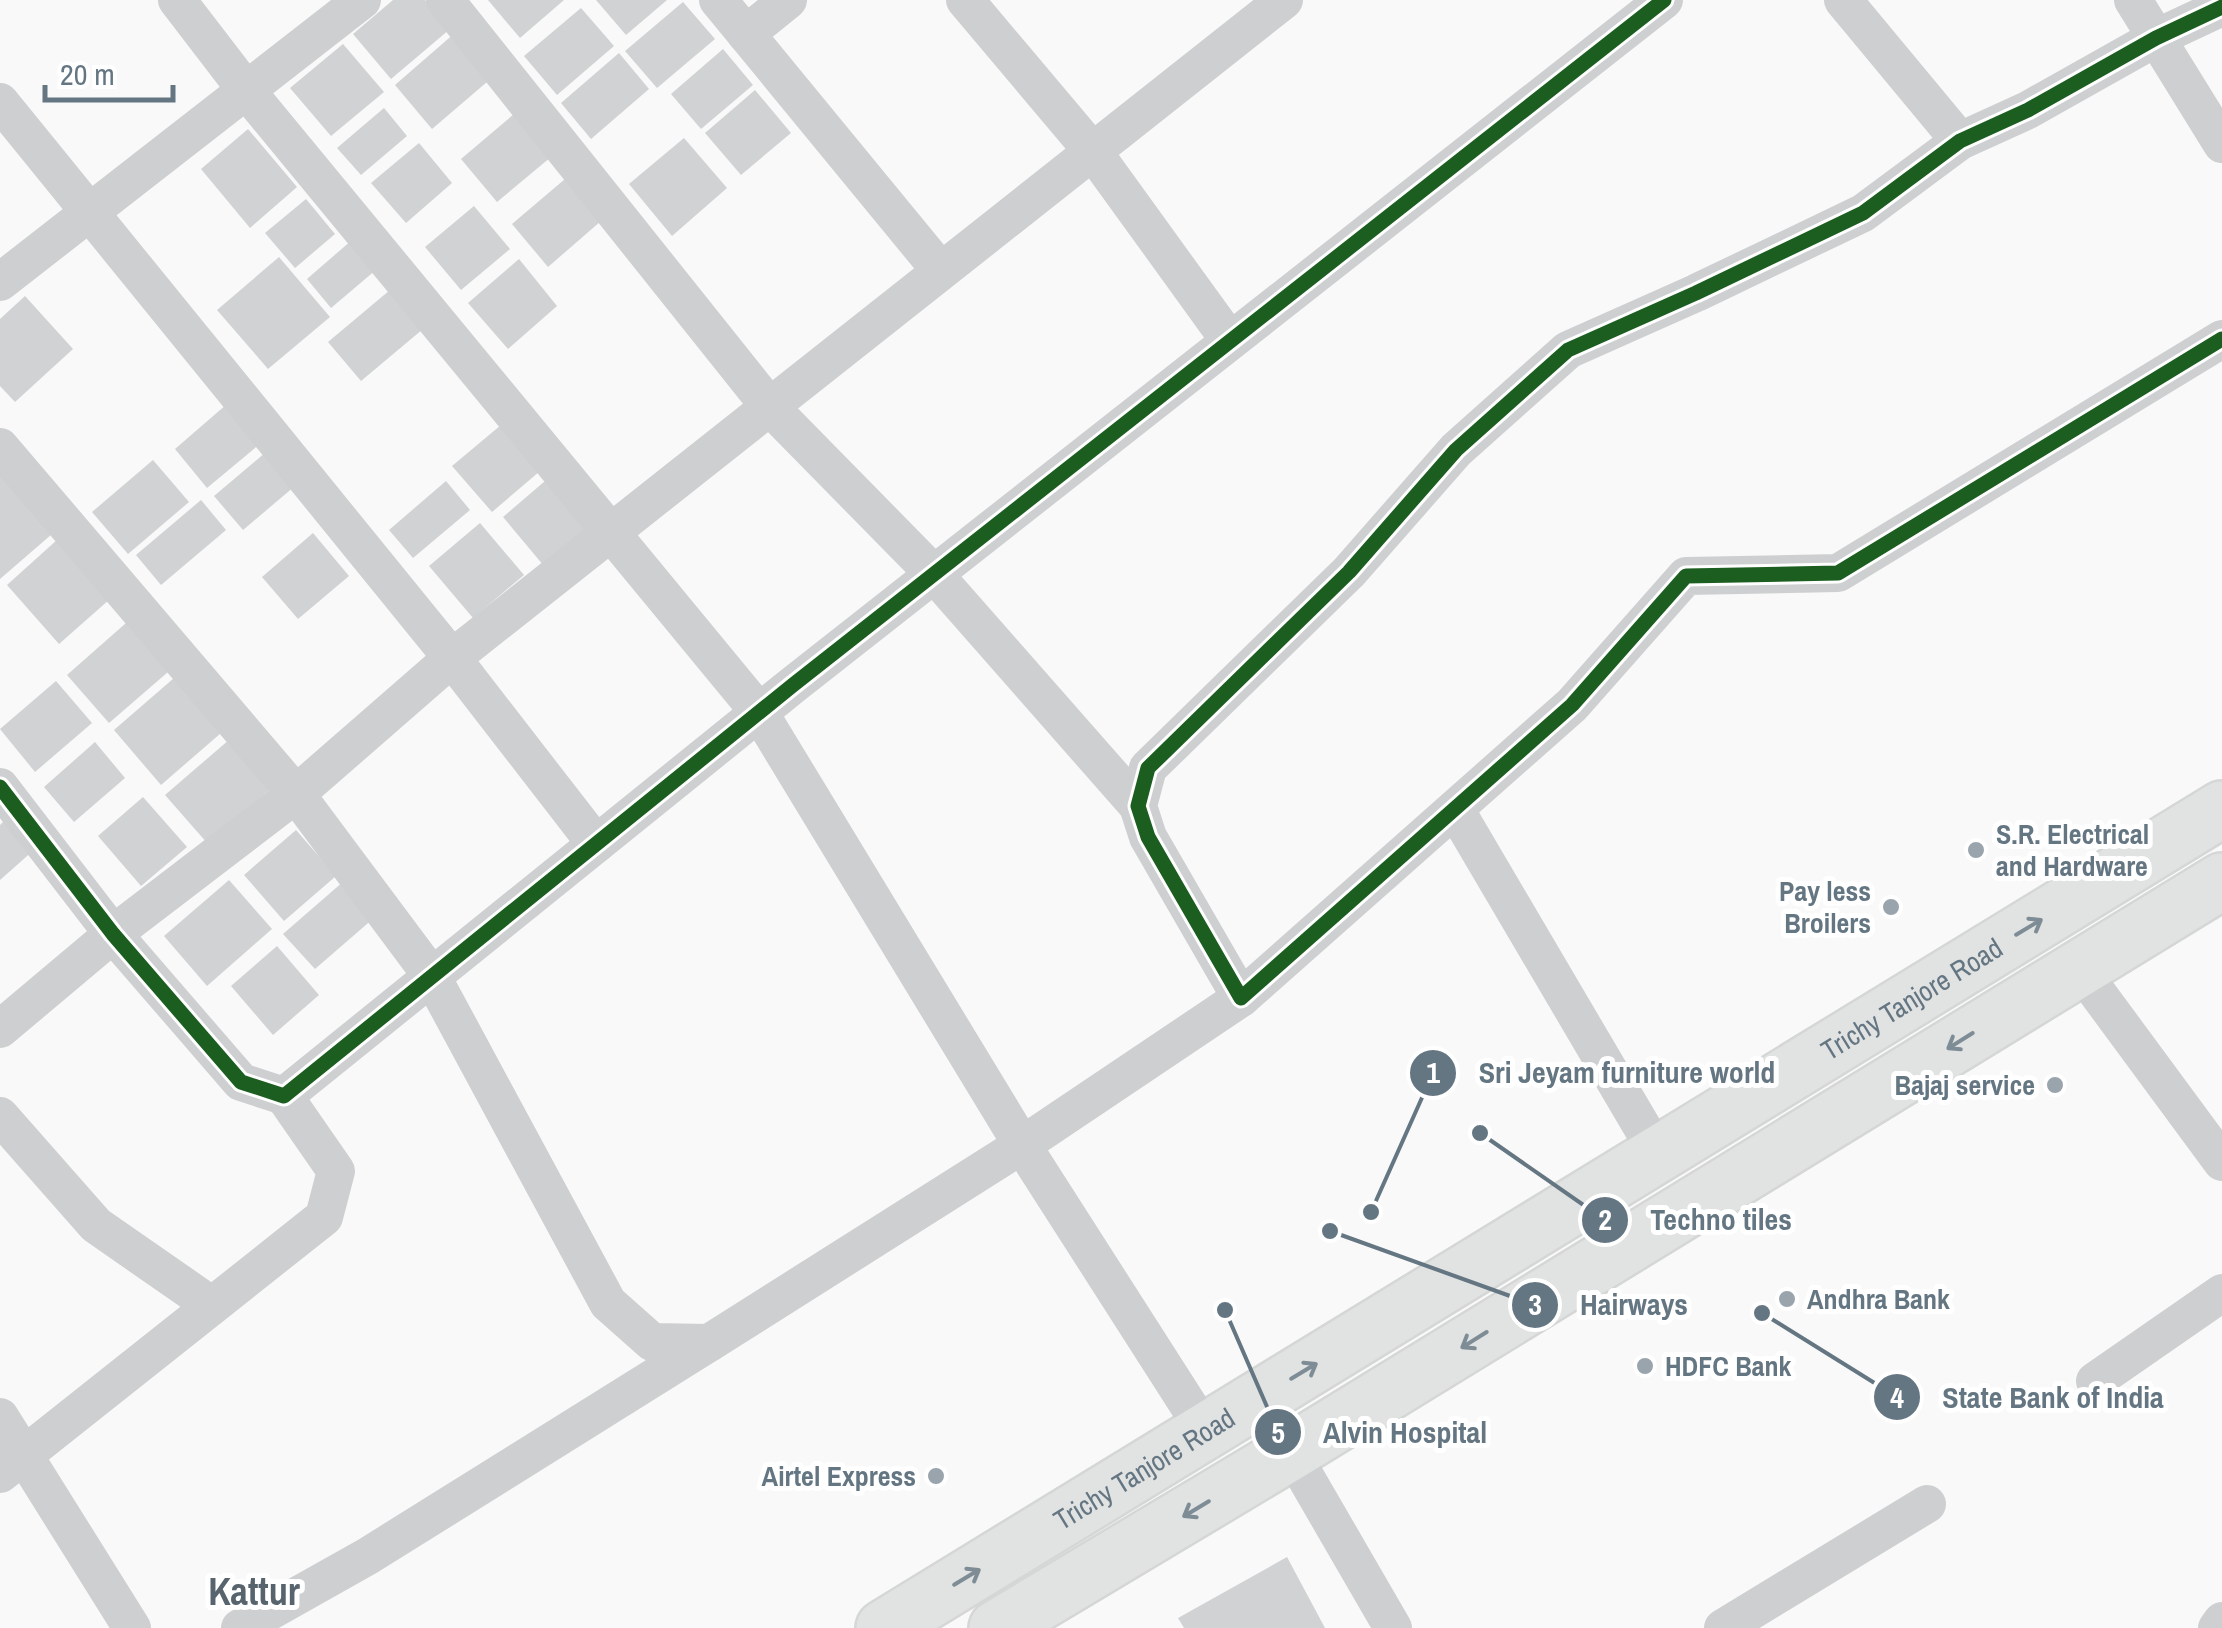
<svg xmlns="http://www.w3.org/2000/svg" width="2222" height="1628" viewBox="0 0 2222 1628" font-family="'Archivo Narrow',sans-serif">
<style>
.building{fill:#d0d2d3}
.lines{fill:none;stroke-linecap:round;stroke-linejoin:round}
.highway-casing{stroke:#d5d6d6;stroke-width:60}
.street{stroke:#cecfd0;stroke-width:38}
.highway{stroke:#e1e2e2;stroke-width:55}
.cycleway-casing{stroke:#fff;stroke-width:21}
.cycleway{stroke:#1b5e20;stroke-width:15}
.oneway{stroke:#7e8c96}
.poi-dot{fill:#99a4ac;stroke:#fff;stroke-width:4}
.labels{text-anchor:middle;stroke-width:10;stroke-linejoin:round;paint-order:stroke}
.poi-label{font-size:28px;font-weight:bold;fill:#657683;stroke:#fff;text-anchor:start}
.street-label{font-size:28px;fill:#657683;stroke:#fff}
.district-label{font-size:38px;font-weight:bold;fill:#57646e;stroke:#fff}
.leader{fill:none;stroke:#657683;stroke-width:4}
.callout-dot{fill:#657683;stroke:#fff;stroke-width:4}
.mark-label{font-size:30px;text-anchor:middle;font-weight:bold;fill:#fff}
.callout-label{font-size:30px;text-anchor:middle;font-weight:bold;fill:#657683;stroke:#fff;stroke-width:10;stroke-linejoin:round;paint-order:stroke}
</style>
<rect width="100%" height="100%" fill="#f9f9f9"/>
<g class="building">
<polygon points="393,0 425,0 450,29 391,79 353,34"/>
<polygon points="488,0 564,0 520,38"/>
<polygon points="596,0 667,0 626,35"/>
<polygon points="683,2 715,39 657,88 625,51"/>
<polygon points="581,8 614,46 557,95 524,56"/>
<polygon points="456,32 494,76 432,129 395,85"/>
<polygon points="343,44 384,92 331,136 290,88"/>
<polygon points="723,49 753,85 701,129 671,94"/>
<polygon points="619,53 649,89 591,139 561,103"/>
<polygon points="755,90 791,133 741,175 705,133"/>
<polygon points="384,108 407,136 361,175 337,148"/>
<polygon points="514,114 551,157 497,202 461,159"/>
<polygon points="248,129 297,187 250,228 201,169"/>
<polygon points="684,138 727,188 672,236 629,184"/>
<polygon points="419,143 452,183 406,223 371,183"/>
<polygon points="565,179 601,221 548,267 512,224"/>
<polygon points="306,199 335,234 295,268 265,233"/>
<polygon points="474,206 510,249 461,290 425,247"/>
<polygon points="352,240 377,269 331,308 307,279"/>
<polygon points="279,257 330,317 268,369 217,310"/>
<polygon points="519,259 557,306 508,349 468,303"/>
<polygon points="390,290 423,329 361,381 328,342"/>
<polygon points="25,296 73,349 15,402 0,386 0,319"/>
<polygon points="227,404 261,443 207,488 175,449"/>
<polygon points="507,420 546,466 492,512 452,466"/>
<polygon points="266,452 295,486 243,530 214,496"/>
<polygon points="153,460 189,502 128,554 92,512"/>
<polygon points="0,474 52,534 0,579"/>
<polygon points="446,481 470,510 413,558 389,530"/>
<polygon points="545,481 587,530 544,566 503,517"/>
<polygon points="201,500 226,530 161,585 136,555"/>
<polygon points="480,523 524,575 473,618 429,566"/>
<polygon points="313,533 349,576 298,619 262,577"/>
<polygon points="58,539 110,599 59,644 7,585"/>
<polygon points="126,623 168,672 109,723 67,675"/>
<polygon points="174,678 221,733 161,785 114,730"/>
<polygon points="56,681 92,723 35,772 0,729"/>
<polygon points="230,739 272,788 208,844 165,795"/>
<polygon points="95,742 125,778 74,822 44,787"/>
<polygon points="143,797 187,847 141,886 98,836"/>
<polygon points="8,817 35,849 0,880 0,825"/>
<polygon points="296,830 336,876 284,921 244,875"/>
<polygon points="229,880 272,929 207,986 164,936"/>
<polygon points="344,881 375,917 315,969 283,934"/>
<polygon points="277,946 319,995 273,1035 231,986"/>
<polygon points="1287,1557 1325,1628 1184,1628 1178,1618"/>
</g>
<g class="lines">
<g class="highway-casing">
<g id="highway">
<path id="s1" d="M 884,1628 L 2222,809"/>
<polyline points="997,1628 1291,1452 2222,881"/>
</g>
</g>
<g class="street">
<polyline points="177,0 246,90 759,712 1022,1145 1205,1431"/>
<polyline points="445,0 769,406 934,574 1138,806"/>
<polyline points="718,0 940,270"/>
<polyline points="965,0 1094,153 1230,341"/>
<polyline points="1843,0 1960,141"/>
<polyline points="2133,0 2222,144"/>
<polyline points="2222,7 2156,38 2028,110 1960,141 1863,213 1696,293 1568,350 1456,450 1349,572 1148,768 1138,806 1148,837 1241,998 1572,705 1686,576 1838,573 2222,339"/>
<polyline points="746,34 788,0"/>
<polyline points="0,102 452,658 596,844"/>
<polyline points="0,282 362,0"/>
<polyline points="0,447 296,794 431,975 608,1303 652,1342 709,1343 1022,1145 1241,998"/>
<polyline points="0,787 113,934 241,1082 284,1096 793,685 1664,0"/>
<polyline points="1455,809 1658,1154"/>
<polyline points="2079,968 2222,1162"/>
<polyline points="0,1029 113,934 296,794 452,658 1284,0"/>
<polyline points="0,1116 96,1225 211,1305"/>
<polyline points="2095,1381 2222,1293"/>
<polyline points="0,1417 132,1628"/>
<polyline points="1291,1452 1393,1628"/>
<polyline points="0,1474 324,1217 336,1171 284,1096"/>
<polyline points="240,1628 368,1556 709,1343"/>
<polyline points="1723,1628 1927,1504"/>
<polyline points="2217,1628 2222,1621"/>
</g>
<use href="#highway" class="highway"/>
<g class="cycleway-casing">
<g id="cycleway">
<polyline points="2222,7 2156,38 2028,110 1960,141 1863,213 1696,293 1568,350 1456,450 1349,572 1148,768 1138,806 1148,837 1241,998 1572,705 1686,576 1838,573 2222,339"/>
<polyline points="0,787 113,934 241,1082 284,1096 793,685 1664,0"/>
</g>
</g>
<use href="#cycleway" class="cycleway"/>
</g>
<defs><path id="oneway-shaft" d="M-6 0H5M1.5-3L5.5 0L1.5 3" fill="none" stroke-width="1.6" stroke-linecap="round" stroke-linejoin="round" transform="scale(2.5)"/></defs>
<g class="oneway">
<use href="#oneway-shaft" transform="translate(2029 927) rotate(-31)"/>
<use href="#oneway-shaft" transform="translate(1960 1041) rotate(148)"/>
<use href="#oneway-shaft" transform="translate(1474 1340) rotate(148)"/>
<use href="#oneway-shaft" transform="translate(1304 1371) rotate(-31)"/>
<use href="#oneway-shaft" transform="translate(1196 1509) rotate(149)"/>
<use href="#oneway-shaft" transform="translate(967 1577) rotate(-31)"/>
</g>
<g class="poi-dot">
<circle cx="1976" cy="850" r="10"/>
<circle cx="1891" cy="907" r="10"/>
<circle cx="2055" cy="1085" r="10"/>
<circle cx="1787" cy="1299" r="10"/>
<circle cx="1645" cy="1366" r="10"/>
<circle cx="936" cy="1476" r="10"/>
</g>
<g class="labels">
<g class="poi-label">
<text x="1996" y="844">S.R. Electrical<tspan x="1996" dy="32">and Hardware</tspan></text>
<text x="1871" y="901" text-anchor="end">Pay less<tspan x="1871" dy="32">Broilers</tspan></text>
<text x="2035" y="1095" text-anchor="end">Bajaj service</text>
<text x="1807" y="1309">Andhra Bank</text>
<text x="1665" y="1376">HDFC Bank</text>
<text x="916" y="1486" text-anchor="end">Airtel Express</text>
</g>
<g class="street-label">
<text dy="10" stroke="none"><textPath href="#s1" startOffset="1205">Trichy Tanjore Road</textPath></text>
<text dy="10" stroke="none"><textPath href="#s1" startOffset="305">Trichy Tanjore Road</textPath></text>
</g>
<g class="district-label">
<text x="254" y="1605">Kattur</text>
</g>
</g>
<path class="leader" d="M1371 1212L1433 1073M1480 1133L1605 1220M1330 1231L1535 1305M1762 1313L1897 1397M1225 1310L1278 1432"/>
<g class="callout-dot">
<circle cx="1371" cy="1212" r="10"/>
<circle cx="1480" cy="1133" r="10"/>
<circle cx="1330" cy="1231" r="10"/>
<circle cx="1762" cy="1313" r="10"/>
<circle cx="1225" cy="1310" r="10"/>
<circle cx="1433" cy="1073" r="25"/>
<circle cx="1605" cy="1220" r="25"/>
<circle cx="1535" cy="1305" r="25"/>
<circle cx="1897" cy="1397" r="25"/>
<circle cx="1278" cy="1432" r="25"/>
</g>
<g class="mark-label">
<text x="1433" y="1083">1</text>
<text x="1605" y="1230">2</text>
<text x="1535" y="1315">3</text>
<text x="1897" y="1408">4</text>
<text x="1278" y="1443">5</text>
</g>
<g class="callout-label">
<text x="1627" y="1083">Sri Jeyam furniture world</text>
<text x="1721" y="1230">Techno tiles</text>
<text x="1634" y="1315">Hairways</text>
<text x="2053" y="1408">State Bank of India</text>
<text x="1405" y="1443">Alvin Hospital</text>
</g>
<path d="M45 85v15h128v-15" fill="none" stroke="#657683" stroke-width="5"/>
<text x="60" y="85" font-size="30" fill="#657683" stroke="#ffffff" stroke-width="8" paint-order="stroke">20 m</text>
</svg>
